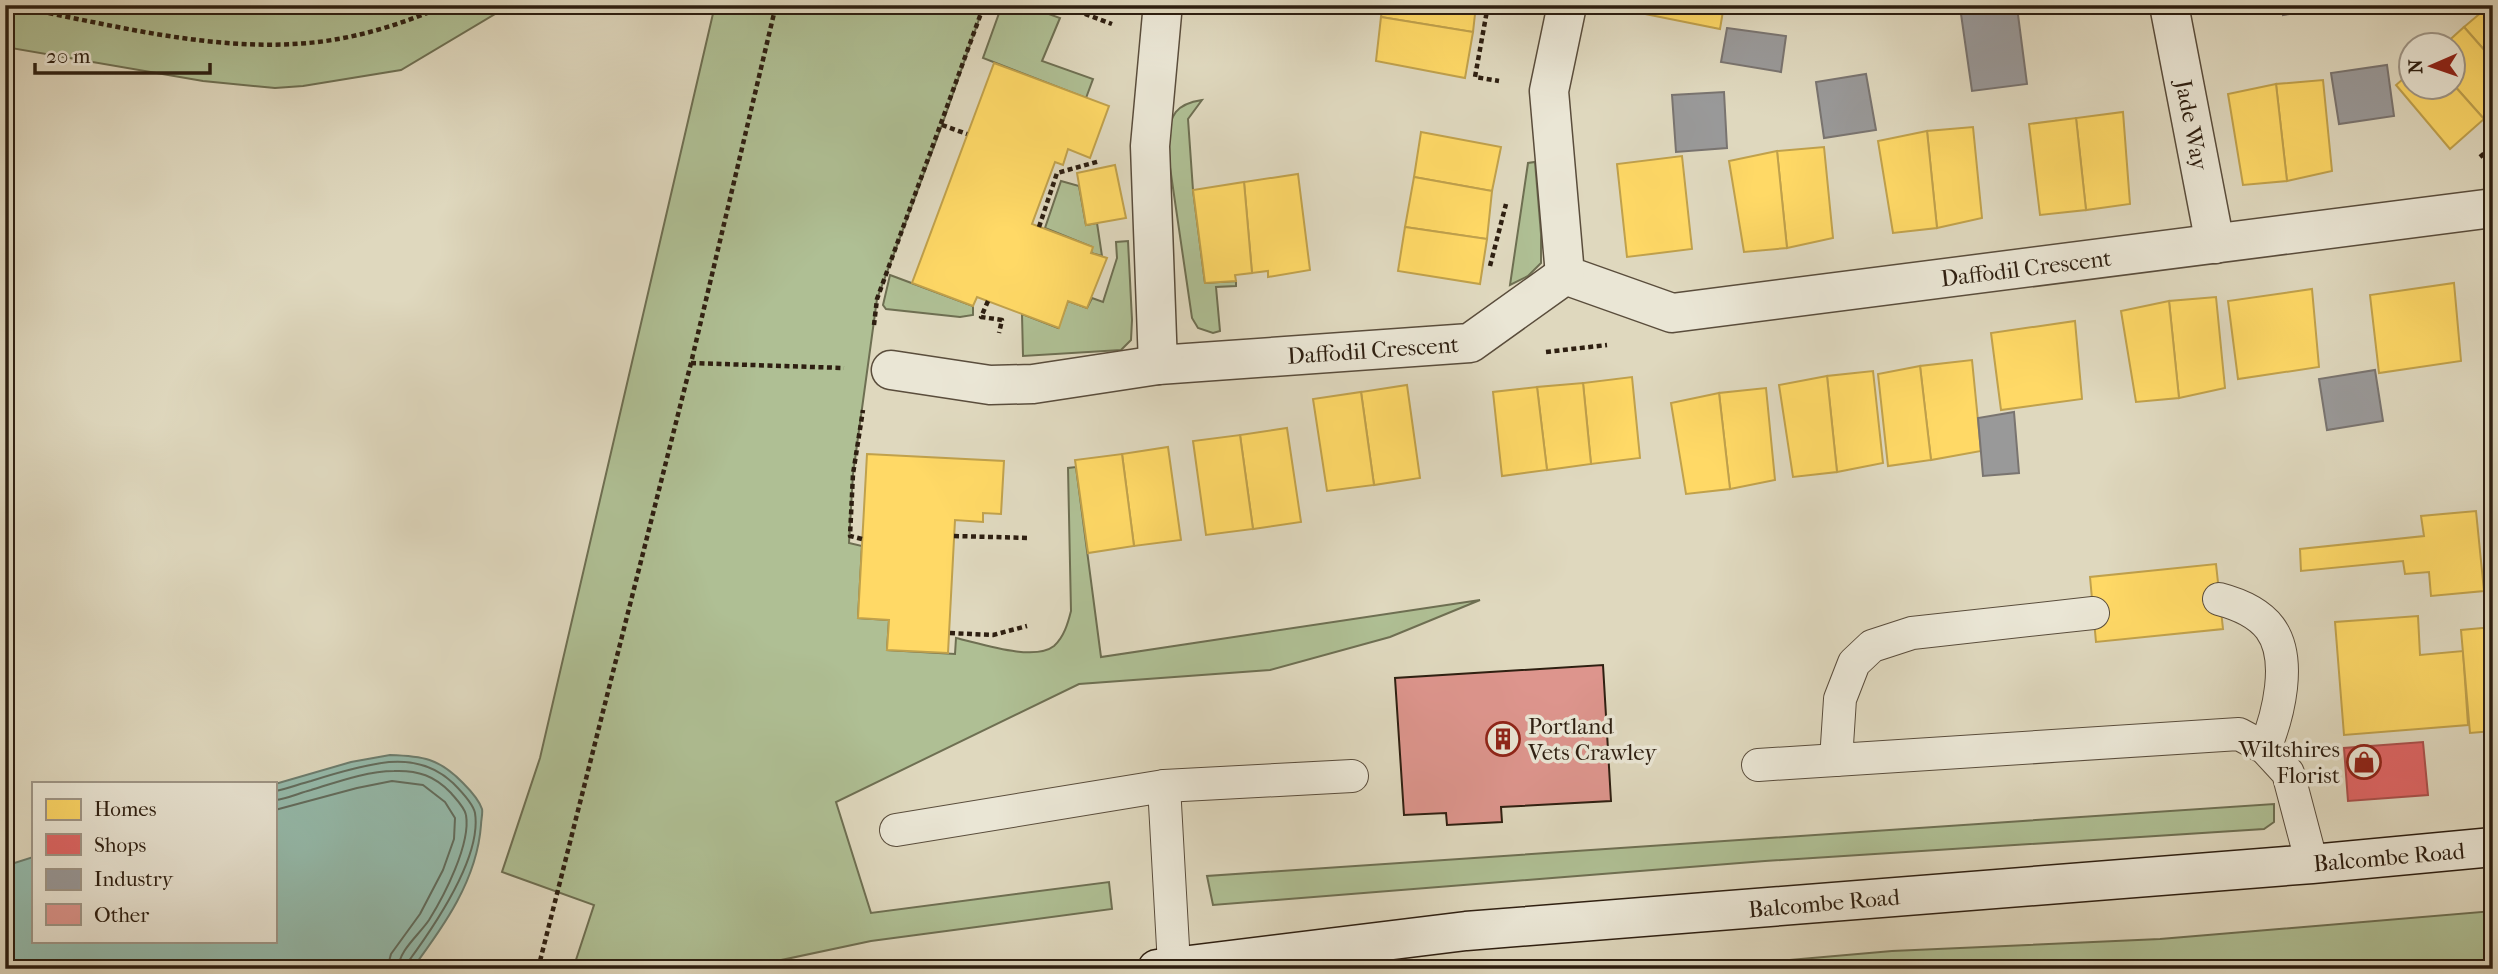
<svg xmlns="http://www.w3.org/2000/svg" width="2498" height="974" viewBox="0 0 2498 974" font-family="'IM FELL French Canon',serif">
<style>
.green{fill:#afbf94;stroke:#6e6f52;stroke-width:2}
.water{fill:#95bbac;stroke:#6c7d6e;stroke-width:2}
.homes{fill:#ffd966;stroke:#c0a14c;stroke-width:2}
.shops{fill:#e06666;stroke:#ab514c;stroke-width:2}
.industry{fill:#999;stroke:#797470;stroke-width:2}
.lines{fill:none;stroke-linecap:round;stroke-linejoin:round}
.shore{stroke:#626d5e;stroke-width:2}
.building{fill:#dd958d;stroke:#2e1f11;stroke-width:2}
.lane-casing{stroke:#5a4d3c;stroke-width:34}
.street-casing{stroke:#5a4d3c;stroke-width:41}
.secondary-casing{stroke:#2e1f11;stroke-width:41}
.path{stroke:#2e1f11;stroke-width:4.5;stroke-dasharray:5 3.5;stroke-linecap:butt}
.lane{stroke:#eae6d5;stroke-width:32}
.street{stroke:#eae6d5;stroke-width:38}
.secondary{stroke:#eae6d5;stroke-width:38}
.labels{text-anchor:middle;stroke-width:7;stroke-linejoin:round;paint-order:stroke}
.street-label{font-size:23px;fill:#2e1f11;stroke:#eae6d5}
.poi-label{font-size:23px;fill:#2e1f11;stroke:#eae6d5;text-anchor:start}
</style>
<rect width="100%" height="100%" fill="#dfd8be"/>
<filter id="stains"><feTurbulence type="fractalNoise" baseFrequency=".00286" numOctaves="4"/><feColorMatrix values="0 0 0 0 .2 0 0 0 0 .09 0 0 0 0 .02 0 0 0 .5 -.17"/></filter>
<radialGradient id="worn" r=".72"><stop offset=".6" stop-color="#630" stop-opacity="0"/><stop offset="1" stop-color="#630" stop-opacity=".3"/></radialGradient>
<g class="green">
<polygon points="5,5 510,5 401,70 303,86 275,88 203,81 5,47"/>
<path d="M 715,5 L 984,5 L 942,125 L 877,299 L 853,474 L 849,543 L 862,546 L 858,618 L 889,620 L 887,650 L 955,654 L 956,638 C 979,643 1034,662 1054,646 C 1064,637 1068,623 1071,611 L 1068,468 L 1076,467 L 1101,657 L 1480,600 L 1390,637 L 1270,670 L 1079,684 L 836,802 L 871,913 L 1109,882 L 1112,909 L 871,941 L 739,969 L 573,969 L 594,905 L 502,872 L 540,758 Z"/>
<polygon points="1002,5 1024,5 1060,18 1042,61 1093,79 1086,98 983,58"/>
<path d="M 1202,100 L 1188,119 L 1193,190 L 1205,283 L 1236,281 L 1236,286 L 1216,287 L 1220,331 L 1213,333 L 1198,328 L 1192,318 L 1166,140 C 1171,115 1175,104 1202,100 Z"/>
<polygon points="1535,162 1541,234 1541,263 1528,276 1510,285 1528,163"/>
<polygon points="1061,181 1079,186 1086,225 1097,223 1102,256 1091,253 1092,247 1045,228"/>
<polygon points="1128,241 1132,320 1131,340 1121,350 1023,356 1022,314 1058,328 1068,301 1087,308 1092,298 1103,302 1117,258 1116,242"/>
<polygon points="890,275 973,306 973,315 960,317 886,309 883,305"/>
<polygon points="2274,804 2274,822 2264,829 1765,861 1213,905 1207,876"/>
<polygon points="2493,911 2493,969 1687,969 1892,951 2160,939"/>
</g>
<path class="water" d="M 390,755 C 422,756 439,758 463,783 C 469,789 479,800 482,809 C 483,813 481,820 481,825 C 477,880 444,926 412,969 L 5,969 L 5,866 L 33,857 L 33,941 L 275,941 L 275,784 L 351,762 Z"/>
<g class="homes">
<polygon points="1383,5 1476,5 1473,32 1381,17"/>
<polygon points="1631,5 1724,5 1720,29 1630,11"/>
<polygon points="2490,5 2493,5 2493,60 2464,27"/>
<polygon points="1381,17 1473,32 1465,78 1376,61"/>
<polygon points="2464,27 2493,60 2493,111 2484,119 2452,83 2452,46 2443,46"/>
<polygon points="994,63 1109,106 1090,158 1068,149 1063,165 1055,162 1032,224 1093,247 1091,253 1107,258 1087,308 1068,301 1059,328 977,297 973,306 912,283"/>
<polygon points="2410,73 2410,88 2452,88 2452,83 2484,119 2450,149 2396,85"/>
<polygon points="2323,80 2332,171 2287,181 2276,84"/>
<polygon points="2276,84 2287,181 2243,185 2228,94"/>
<polygon points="2123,112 2130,204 2086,210 2076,118"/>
<polygon points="2076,118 2086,210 2040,215 2029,124"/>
<polygon points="1973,127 1982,218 1937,228 1927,131"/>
<polygon points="1927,131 1937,228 1893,233 1878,141"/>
<polygon points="1421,132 1501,147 1492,191 1414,177"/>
<polygon points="1824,147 1833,238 1787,248 1777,151"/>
<polygon points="1777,151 1787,248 1744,252 1729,161"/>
<polygon points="1682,156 1692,249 1627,257 1617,164"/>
<polygon points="1115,165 1126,218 1086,225 1077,173"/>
<polygon points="1298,174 1310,270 1268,277 1268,271 1252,273 1244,182"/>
<polygon points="1414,177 1492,191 1487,239 1405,227"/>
<polygon points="1244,182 1252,273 1235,275 1236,281 1205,283 1193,190"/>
<polygon points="1405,227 1487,239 1480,284 1398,271"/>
<polygon points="2454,283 2461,361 2379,373 2370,295"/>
<polygon points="2312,289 2319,367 2238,379 2228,301"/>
<polygon points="2216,297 2225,388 2179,398 2169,301"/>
<polygon points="2169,301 2179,398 2136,402 2121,311"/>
<polygon points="2075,321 2082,399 2001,410 1991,333"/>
<polygon points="1972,360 1981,451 1931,460 1920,366"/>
<polygon points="1920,366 1931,460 1888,466 1878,374"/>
<polygon points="1873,371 1883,463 1837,472 1827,376"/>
<polygon points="1827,376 1837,472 1793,477 1779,385"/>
<polygon points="1632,377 1640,458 1591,464 1583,383"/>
<polygon points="1583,383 1591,464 1547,470 1537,387"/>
<polygon points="1407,385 1420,478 1374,485 1361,392"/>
<polygon points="1537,387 1547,470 1502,476 1493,392"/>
<polygon points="1766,388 1775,480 1730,489 1719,393"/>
<polygon points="1361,392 1374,485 1327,491 1313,399"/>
<polygon points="1719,393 1730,489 1686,494 1671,403"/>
<polygon points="1287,428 1301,522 1253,529 1240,435"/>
<polygon points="1240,435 1253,529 1206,535 1193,441"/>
<polygon points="1168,447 1181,540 1134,546 1122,454"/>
<polygon points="867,454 1004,461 1001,514 983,513 983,522 955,520 948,653 887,650 889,620 858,618"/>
<polygon points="1122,454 1134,546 1088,553 1075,460"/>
<polygon points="2476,511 2484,591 2431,596 2429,572 2405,574 2403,561 2301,571 2300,549 2424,536 2421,516"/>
<polygon points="2216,564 2223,629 2096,642 2090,577"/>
<polygon points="2418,616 2420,655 2463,651 2468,725 2344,735 2335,622"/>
<polygon points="2493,627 2493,731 2470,733 2461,630"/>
</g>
<polygon class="shops" points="2423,742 2428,795 2348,801 2344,748"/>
<g class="industry">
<polygon points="2282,5 2339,5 2339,7 2283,15"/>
<polygon points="2017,7 2027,84 1972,91 1961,14"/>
<polygon points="1727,28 1786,36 1781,72 1721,62"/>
<polygon points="2387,65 2394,116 2339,124 2331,73"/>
<polygon points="1866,74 1876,130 1824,138 1816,82"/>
<polygon points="1724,92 1727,148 1676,152 1672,95"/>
<polygon points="2375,370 2383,421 2327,430 2319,379"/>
<polygon points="2014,412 2019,473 1983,476 1978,418"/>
</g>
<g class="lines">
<g class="shore">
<path d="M 275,791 C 287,789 299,784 311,781 C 336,773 363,765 389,762 C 414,760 435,766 453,783 C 460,790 473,803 475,813 C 482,857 433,928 408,962 L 407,969"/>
<path d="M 275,800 C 287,799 299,793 311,790 C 337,782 367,771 394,771 C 418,770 435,776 451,793 C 456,799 465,808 466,815 C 471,844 444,896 429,920 C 419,935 399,950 398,969"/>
<polyline points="275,810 357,788 392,781 423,785 445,802 455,818 454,839 443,870 420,914 391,954 387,969"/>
</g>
</g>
<polygon class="building" points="1603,665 1611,801 1501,807 1502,822 1447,825 1446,813 1404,815 1395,678"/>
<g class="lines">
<g class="lane-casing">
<g id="lane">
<path d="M 2219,599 C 2238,604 2258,612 2270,628 C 2293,659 2278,716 2265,748"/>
<polyline points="1836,760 1840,699 1854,663 1872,646 1912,633 2093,613"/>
<polyline points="1758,765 2239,734 2265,748 2288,773 2312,864"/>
<polyline points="1164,786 1174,965"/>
<polyline points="896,830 1164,786 1352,776"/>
</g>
</g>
<g class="street-casing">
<g id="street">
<polyline points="1567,5 1549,91 1565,275 1672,313 2493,208"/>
<polyline points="2169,5 2215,244"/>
<polyline points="1162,14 1150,146 1158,365 1470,343 1565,275"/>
<polyline points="891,370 990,385 1033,384 1158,365"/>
</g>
</g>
<g class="secondary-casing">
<polyline id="secondary" points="1157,969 1466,931 2312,864 2493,847"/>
</g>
<g class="path">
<path d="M 7,5 C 106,23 207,52 308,43 C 355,39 403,24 446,5"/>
<polyline points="1061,5 1112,24"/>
<polyline points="1488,5 1475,77 1499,81"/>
<polyline points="942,125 967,134"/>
<polyline points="2480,157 2493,146"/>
<polyline points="1039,227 1057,173 1100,161"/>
<polyline points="1490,266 1506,204"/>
<polyline points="988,301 981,317 1002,320 999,333"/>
<polyline points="874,325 877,299 984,5"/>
<polyline points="1546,352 1607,345"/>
<polyline points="691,363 844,368"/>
<polyline points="954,536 1030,538"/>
<polyline points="862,539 850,536 853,474 863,410"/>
<polyline points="950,633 993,635 1027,626"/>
<polyline points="538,969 691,363 776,5"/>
</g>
<use href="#lane" class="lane"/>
<use href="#street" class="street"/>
<use href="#secondary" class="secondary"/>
</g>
<defs>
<g id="building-ring" transform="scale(1.75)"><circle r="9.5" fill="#eae6d5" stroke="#8f2418" stroke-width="1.5"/><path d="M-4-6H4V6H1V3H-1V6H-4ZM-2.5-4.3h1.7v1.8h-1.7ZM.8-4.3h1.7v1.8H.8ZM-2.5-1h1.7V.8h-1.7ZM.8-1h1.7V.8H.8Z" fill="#8f2418"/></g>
<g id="shop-ring" transform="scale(1.75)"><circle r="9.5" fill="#eae6d5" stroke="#8f2418" stroke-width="1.5"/><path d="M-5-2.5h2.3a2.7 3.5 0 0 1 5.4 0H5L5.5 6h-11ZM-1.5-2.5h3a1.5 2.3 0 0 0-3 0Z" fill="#8f2418"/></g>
</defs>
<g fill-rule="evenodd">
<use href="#building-ring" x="1503" y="739"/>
<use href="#shop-ring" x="2364" y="762"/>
</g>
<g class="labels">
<g class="street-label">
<text transform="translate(2192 125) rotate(79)" y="8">Jade Way</text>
<text transform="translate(2026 268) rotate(-7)" y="8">Daffodil Crescent</text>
<text transform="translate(1373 350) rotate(-4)" y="8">Daffodil Crescent</text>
<text transform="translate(2389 857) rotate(-5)" y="8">Balcombe Road</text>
<text transform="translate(1824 903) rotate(-5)" y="8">Balcombe Road</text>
</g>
<g class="poi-label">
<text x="1528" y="734">Portland<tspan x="1528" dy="26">Vets Crawley</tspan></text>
<text x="2340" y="757" text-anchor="end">Wiltshires<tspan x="2340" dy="26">Florist</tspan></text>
</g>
</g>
<rect width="2498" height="974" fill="none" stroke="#dfd8be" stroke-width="28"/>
<rect x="7" y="7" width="2484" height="960" fill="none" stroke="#2e1f11" stroke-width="3.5"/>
<rect x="14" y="14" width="2470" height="946" fill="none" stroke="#2e1f11" stroke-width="2"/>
<rect x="32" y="782" width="245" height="161" fill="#eae6d5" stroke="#9f9687" stroke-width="2"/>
<rect x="46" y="799" width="35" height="21" fill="#ffd966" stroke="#9f9687" stroke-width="2"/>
<text x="94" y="816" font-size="21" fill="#2e1f11">Homes</text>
<rect x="46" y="834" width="35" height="21" fill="#e06666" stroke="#9f9687" stroke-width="2"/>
<text x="94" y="852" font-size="21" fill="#2e1f11">Shops</text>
<rect x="46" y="869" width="35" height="21" fill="#999999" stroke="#9f9687" stroke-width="2"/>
<text x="94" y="886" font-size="21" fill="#2e1f11">Industry</text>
<rect x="46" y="904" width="35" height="21" fill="#dd958d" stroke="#9f9687" stroke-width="2"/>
<text x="94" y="922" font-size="21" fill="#2e1f11">Other</text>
<g transform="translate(2432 66) rotate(268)"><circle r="33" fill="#eae6d5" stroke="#9f9687" stroke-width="2"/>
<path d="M0-5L12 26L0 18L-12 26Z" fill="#8f2418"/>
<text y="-10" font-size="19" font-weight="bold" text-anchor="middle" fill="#2e1f11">N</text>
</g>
<path d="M35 63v10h175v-10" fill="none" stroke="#2e1f11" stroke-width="3.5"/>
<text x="46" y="63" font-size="21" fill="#2e1f11" stroke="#eae6d5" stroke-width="5" paint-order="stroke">20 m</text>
<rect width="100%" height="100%" filter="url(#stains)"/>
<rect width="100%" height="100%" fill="url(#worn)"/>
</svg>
